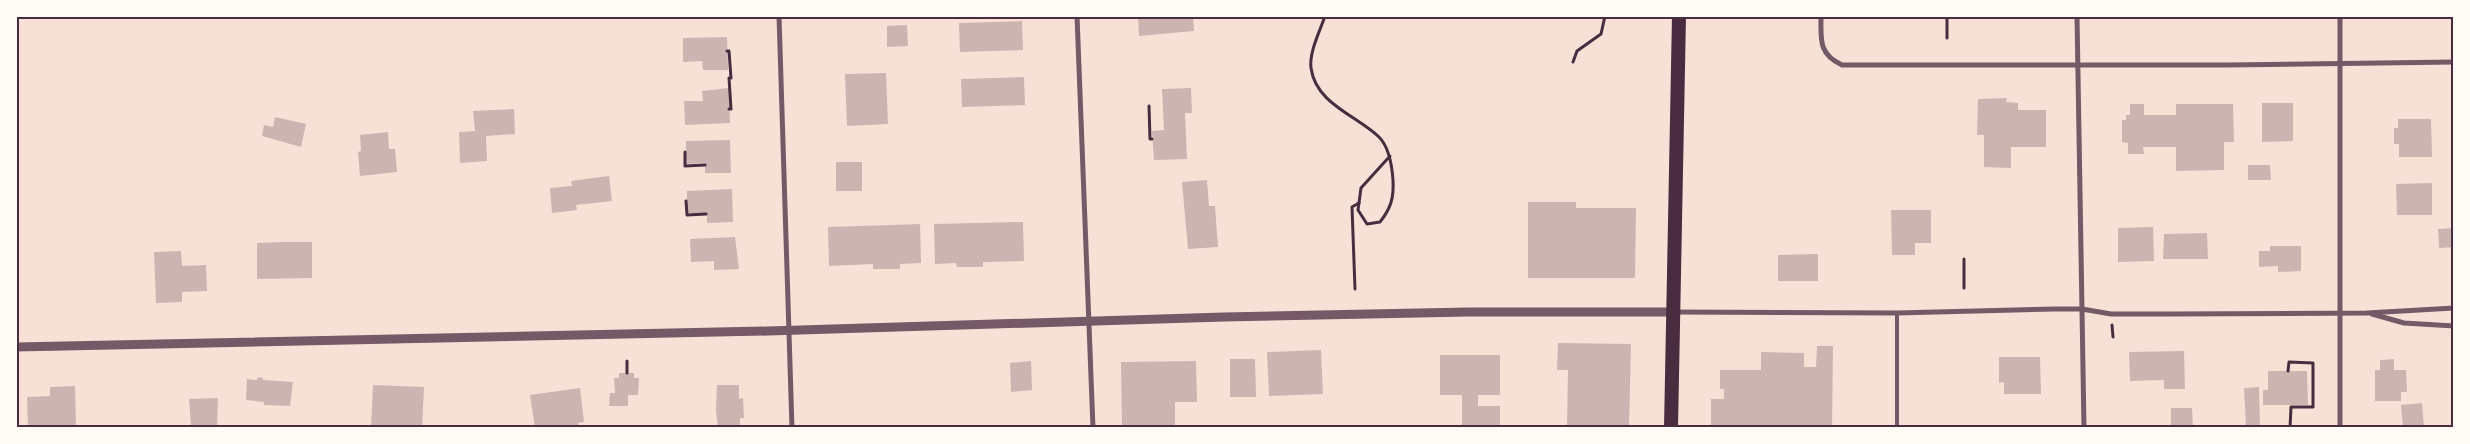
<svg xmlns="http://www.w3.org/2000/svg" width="2470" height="444" viewBox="0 0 2470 444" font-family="'Titillium Web',sans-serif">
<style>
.building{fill:#ccb4b1}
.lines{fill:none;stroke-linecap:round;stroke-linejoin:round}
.path{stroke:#4a2c40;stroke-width:3}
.service{stroke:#755966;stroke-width:4}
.minor{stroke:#755966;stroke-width:5}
.tertiary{stroke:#755966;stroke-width:9}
.trunk{stroke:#4a2c40;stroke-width:14}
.neatline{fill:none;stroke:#4a2c40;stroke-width:2}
</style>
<rect width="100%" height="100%" fill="#f7e1d7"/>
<g class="building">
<polygon points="1138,16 1193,16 1194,31 1139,36"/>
<polygon points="1022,21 1023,50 960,52 959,23"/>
<polygon points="907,25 908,46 887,47 887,26"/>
<polygon points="727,37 728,70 703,70 702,61 683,62 683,38"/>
<polygon points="886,73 888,124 847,126 845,74"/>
<polygon points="1024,77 1025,105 962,107 961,79"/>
<polygon points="729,88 730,123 685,125 684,101 703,101 702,91"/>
<polygon points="1191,88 1192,113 1185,113 1187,159 1154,160 1152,131 1164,130 1162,89"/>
<polygon points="2007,98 2006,102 2018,103 2018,110 2046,110 2046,147 2011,147 2011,168 1984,167 1984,135 1977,135 1978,99"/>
<polygon points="2262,103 2293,103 2293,141 2262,142"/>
<polygon points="2130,104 2144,104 2144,115 2176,115 2176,104 2233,104 2234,142 2224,142 2224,170 2176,171 2176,147 2143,147 2144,154 2128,154 2128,143 2122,142 2122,120 2126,120 2126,115 2130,115"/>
<polygon points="514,109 515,134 486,136 487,161 460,163 459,132 475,131 473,111"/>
<polygon points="275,117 306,124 301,147 262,136 264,125 273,127"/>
<polygon points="2398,119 2431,119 2432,157 2399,157 2399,144 2394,144 2394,128 2398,128"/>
<polygon points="388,132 389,149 395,149 397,172 360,176 358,152 361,151 360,135"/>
<polygon points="730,140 731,173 705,173 705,163 686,164 686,141"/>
<rect x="836" y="162" width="26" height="29"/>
<polygon points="2248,165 2270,165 2271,180 2248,180"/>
<polygon points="609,176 612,201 576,205 577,210 552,213 550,188 572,186 571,181"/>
<polygon points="1207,180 1209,206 1215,206 1218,247 1188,249 1182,182"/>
<polygon points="2432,183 2432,215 2397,215 2396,184"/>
<polygon points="732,189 733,222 707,223 707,213 687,213 687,191"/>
<polygon points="1528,202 1576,202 1576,208 1636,208 1635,278 1528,278"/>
<polygon points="1891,210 1931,210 1931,243 1915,243 1915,255 1892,255"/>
<polygon points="1023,222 1024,261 983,262 983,267 957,267 956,263 935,264 934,224"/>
<polygon points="920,224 921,263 900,264 900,269 873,269 873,264 829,266 828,227"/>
<polygon points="2153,227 2154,261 2118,262 2118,228"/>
<polygon points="2454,228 2454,247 2439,248 2438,229"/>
<polygon points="2207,233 2208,259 2163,259 2164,234"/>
<polygon points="735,237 739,269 714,270 714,261 691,262 690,239"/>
<polygon points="284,242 312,242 312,278 257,279 257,243"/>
<polygon points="2270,246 2301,246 2301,271 2278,272 2278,266 2259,267 2259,251 2270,251"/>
<polygon points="181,251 182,266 206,265 207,291 182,292 182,302 156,303 154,252"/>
<polygon points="1818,254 1818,281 1778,281 1778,255"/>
<polygon points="1558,343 1631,344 1629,428 1567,428 1568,370 1557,370"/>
<polygon points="1817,346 1833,346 1832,428 1711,428 1711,399 1724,399 1724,389 1720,389 1720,370 1761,370 1761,352 1804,353 1804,367 1816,367"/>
<polygon points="1321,350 1323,394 1269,396 1267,352"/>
<polygon points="2184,351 2185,389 2164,389 2164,380 2130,381 2129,352"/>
<polygon points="1440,355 1500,355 1500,395 1478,395 1478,406 1500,406 1500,428 1462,428 1462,395 1440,395"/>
<polygon points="1999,357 2040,357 2041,394 2004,394 2004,382 1999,383"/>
<polygon points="1230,359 1255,359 1256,397 1230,397"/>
<polygon points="2394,359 2394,370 2406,370 2407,392 2401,392 2401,401 2375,401 2375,370 2380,370 2380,360"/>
<polygon points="1031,361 1032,390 1011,392 1010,363"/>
<polygon points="1196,361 1197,402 1175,402 1175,428 1122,428 1121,362"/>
<polygon points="2268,371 2307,371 2308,405 2263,405 2263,390 2268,390"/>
<polygon points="619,373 634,373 634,378 639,378 638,395 628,395 628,406 609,406 610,393 615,393 614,378 619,378"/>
<polygon points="258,377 263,378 263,380 293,382 290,406 264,405 264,402 246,400 247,379 257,380"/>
<polygon points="373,385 424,387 422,428 371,428"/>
<polygon points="717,385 739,385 739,399 743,398 744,418 740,418 740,428 718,428 716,410"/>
<polygon points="75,386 76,428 28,428 27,397 50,396 50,387"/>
<polygon points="2259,387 2260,426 2246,427 2244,388"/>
<polygon points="580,388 584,422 578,423 578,428 535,428 530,395"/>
<polygon points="218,398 217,428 161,428 191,425 189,399"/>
<polygon points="2422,403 2424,428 2403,428 2401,405"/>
<polygon points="2171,408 2192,408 2193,428 2171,428"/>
</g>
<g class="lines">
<g class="path">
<path d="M 1325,16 C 1320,31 1309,52 1311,68 C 1316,104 1356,115 1379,137 C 1389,147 1392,166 1393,180 C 1394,198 1391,208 1380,222 L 1367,224 L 1358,210 L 1361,188 L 1390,156"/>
<polyline points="1947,38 1947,16"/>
<polyline points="727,51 729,51 731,78"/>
<polyline points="1573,62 1577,51 1601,34 1605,16"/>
<polyline points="729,78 731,109 729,109"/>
<polyline points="1149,106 1150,139 1152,139"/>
<polyline points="685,152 685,166 705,165"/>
<polyline points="686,201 687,215 706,214"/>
<polyline points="1964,259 1964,288"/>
<polyline points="1355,289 1352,207 1359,203"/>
<polyline points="2112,325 2113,337"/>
<polyline points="2288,371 2289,362 2313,363 2313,407 2291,407 2290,428"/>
<polyline points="627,373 627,361"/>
</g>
<polyline class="service" points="1897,313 1897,428"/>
<g class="minor">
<polyline points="779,16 792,428"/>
<polyline points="1077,16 1093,428"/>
<path d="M 1821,16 C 1821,39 1818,54 1842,65 L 2227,65 L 2454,62"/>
<polyline points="2077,16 2084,428"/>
<polyline points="1675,312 1897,313 2055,309 2082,309 2111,314 2170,314 2367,313 2454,308"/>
<polyline points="2372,314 2404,323 2454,326"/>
<polyline points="2340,428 2340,16"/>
</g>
<polyline class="tertiary" points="16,347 768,331 1224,317 1468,312 1672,312"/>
<polyline class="trunk" points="1671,428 1679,16"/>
</g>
<rect width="2470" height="444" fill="none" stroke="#fffaf5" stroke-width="35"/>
<rect x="18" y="18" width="2434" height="408" class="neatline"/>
</svg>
